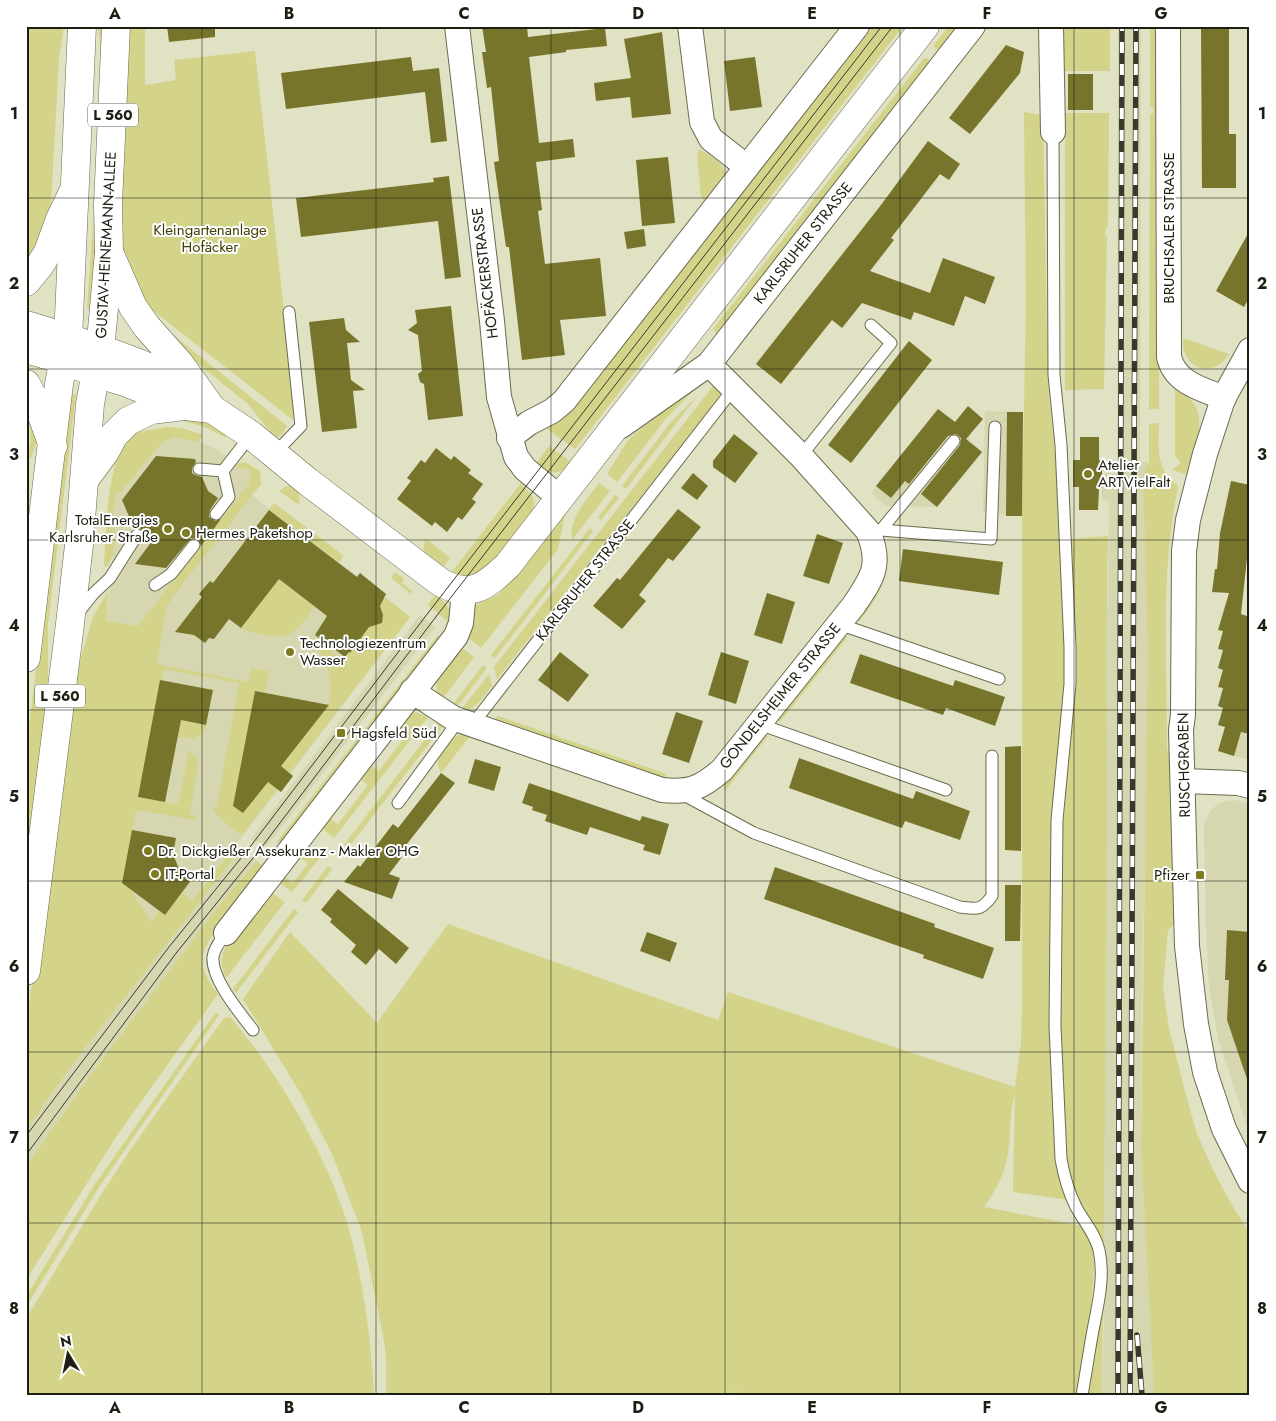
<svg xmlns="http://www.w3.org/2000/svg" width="1276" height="1421" viewBox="0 0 1276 1421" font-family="Jost,sans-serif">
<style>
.built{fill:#d6d7b1}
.green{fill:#d3d38a}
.building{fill:#77752b}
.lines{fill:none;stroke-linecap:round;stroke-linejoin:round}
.service-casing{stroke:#6a6b4f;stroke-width:13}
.minor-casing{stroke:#6a6b4f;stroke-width:26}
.tertiary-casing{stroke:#6a6b4f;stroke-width:29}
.primary-casing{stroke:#6a6b4f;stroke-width:29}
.service{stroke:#fff;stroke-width:11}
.minor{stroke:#fff;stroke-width:24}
.tertiary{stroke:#fff;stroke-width:28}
.primary{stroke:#fff;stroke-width:28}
.tram{stroke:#39392b;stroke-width:1}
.rail-casing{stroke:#39392b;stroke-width:5.5}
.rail{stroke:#fff;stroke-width:4;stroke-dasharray:11;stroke-linecap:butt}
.grid{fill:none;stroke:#1d1d12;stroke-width:1;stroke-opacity:0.55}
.poi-dot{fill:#7d7a21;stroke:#fff;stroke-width:2}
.labels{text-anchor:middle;stroke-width:4;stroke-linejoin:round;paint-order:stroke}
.shield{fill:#fff;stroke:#616159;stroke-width:1}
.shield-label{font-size:14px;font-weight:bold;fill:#1d1d12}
.street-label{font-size:15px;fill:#1d1d12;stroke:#fff}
.park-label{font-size:15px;fill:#413f03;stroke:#fff}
.poi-label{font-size:15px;fill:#1d1d12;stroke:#fff;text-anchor:start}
.neatline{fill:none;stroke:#1d1d12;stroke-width:2}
.grid-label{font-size:16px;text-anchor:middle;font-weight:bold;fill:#1d1d12}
</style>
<rect width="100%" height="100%" fill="#e1e1c3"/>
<g class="built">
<polygon points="1118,26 1141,26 1140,462 1149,462 1158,471 1143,928 1141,1106 1141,1146 1154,1395 1101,1395 1104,1332 1105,1148 1099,1015 1105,1007 1106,929 1106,830 1101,822 1102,611 1108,606 1109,501 1102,500 1102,474 1117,473"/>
<polygon points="968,406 983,419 971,432 969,441 983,452 937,507 886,506 871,493 938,409 954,421 957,420"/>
<polygon points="985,411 1023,412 1022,516 983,513"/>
<polygon points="174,437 199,442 218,450 237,464 237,468 251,470 250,484 245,490 357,576 360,573 370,582 368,585 410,617 236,845 191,900 187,897 154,941 113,886 156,604 138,626 106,621 117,517 113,517 116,493 120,493 162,443"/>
<polygon points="420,615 435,627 267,846 251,839"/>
<polygon points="1225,727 1250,734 1250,760 1218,751"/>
<polygon points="1235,800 1250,804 1250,1136 1218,1038 1209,986 1206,930 1204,827 1206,819 1211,811 1217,804 1226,801"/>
<polygon points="241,849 257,861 225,898 173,966 90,1076 26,1166 26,1130 72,1065"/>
</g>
<g class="green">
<polygon points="26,26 64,26 59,59 50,221 26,272"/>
<polygon points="98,26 109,26 93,310 87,308 99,141 101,55"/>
<polygon points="128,26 145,26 145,85 176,80 174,60 255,51 284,310 293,396 293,420 147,306 124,265 120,223"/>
<polygon points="868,26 903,26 575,449 546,428 562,420 569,412"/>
<polygon points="949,26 958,28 940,51 933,46"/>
<polygon points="1060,26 1110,26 1110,71 1063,71"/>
<polygon points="1150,26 1158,26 1159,409 1149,409 1150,115 1153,114 1153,107 1150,107"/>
<polygon points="925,57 931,62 718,335 713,329"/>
<path d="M 1024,112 L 1043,115 L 1047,336 L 1049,394 L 1056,467 L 1059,540 L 1108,536 L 1106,651 L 1107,784 L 1104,1264 L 1077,1201 L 1013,1192 L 1015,1093 C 1009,1113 1011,1134 1008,1154 C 1005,1173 995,1192 984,1207 L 1083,1226 L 1087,1232 L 1094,1251 L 1094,1270 L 1091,1310 L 1077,1395 L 733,1395 L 742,1381 L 732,1395 L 386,1395 L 386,1355 L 384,1341 L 362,1232 L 333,1156 L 301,1094 L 243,999 L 290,932 L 377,1023 L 448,924 L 718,1020 L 728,992 L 1015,1087 L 1021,1043 L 1022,1009 L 1022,516 L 1026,302 Z"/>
<polygon points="1065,113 1109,113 1108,226 1106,227 1105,235 1107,236 1104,389 1065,390"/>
<path d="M 699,149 C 708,154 728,164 724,177 C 722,185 712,193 707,199 L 704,200 L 701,196 L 697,155 Z"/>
<polygon points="157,322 287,426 283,433 276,439 248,404 181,350"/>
<path d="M 1183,338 L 1229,354 C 1220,370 1197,375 1187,357 C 1183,351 1183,345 1183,338 Z"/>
<polygon points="717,381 722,389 718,399 497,679 494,667"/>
<polygon points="694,385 699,385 664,421 617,482 607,474 628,440"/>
<path d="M 1175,387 C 1215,410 1196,439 1186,474 L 1177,472 L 1173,469 L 1181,463 L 1175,456 Z"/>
<polygon points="70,393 76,395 48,624 48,682 36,786 26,885 26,769 30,719"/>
<polygon points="697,396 626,489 622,486 671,422"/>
<path d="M 191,417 C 203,422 222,426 226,438 L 207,428 L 177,419 Z"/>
<polygon points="29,419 38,436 31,458 28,458 31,439"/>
<path d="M 1159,423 C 1159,440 1156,457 1165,472 C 1168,478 1175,481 1178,487 C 1160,572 1167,663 1167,750 L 1173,751 L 1176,923 L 1168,930 L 1163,987 L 1169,1028 L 1187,1099 L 1197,1134 L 1214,1172 L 1232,1205 L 1250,1234 L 1250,1395 L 1154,1395 L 1141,1146 L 1148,649 L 1143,475 L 1149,462 L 1149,424 Z"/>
<path d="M 168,427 L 182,428 L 203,435 L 199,442 L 174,437 L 162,443 L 120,493 L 116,493 L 113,516 L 117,517 L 113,555 L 108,566 L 104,566 C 106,538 106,448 134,434 C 143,430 157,429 168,427 Z"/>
<path d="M 549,446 L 572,463 C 558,476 549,475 536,464 Z"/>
<path d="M 245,462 L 260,471 L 261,484 L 173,596 L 166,608 L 157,664 L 249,682 L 251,668 L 269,671 L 265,693 L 256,691 L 234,806 L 243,813 L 328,705 C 334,682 328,659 312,642 L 315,638 L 344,661 L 370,624 L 385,597 L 410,617 L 242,835 L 218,817 L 213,809 L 217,806 L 239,683 L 164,669 L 138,797 L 175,804 L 179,801 L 188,755 L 185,751 C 193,752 197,756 198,764 L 190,813 L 197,819 L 195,820 L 136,810 L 122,883 L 130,889 L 151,922 L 159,911 L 165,915 L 182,893 L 192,900 L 236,845 L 241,849 L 72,1065 L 26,1130 L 26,1027 L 73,684 L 93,617 L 108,591 L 106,621 L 138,626 L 249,484 L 251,470 L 237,468 L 237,464 Z"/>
<polygon points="292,483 300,490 299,505 279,491"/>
<polygon points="521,483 533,497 534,505 532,514 495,562 473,576 460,576 451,573"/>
<path d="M 599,483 L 610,491 L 572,540 C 569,517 586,501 599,483 Z"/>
<polygon points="615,495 619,498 601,520 598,517"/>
<polygon points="274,503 344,556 339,562 269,509"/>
<polygon points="566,510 558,549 481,648 466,636 472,611 476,605 499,594 508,584"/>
<polygon points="590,528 593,531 495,658 491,655"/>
<polygon points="425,538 450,558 442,568 423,555"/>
<path d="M 885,563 C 887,586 872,605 859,622 L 857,619 Z"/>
<polygon points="395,572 404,579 402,583 412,591 411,594 391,578"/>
<path d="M 279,579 L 314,607 C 309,614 304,622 297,629 C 283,642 256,635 241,628 Z"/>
<path d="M 435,595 C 449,604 450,608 451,624 L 428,605 Z"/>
<polygon points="438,635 443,639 283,841 276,843"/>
<polygon points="846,636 847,638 780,722 774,718 840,638"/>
<polygon points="459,646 474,657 441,701 437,693 436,680"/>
<polygon points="483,665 487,668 456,708 451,707"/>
<path d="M 489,674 L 492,686 C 484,696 475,712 461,710 Z"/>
<polygon points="410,710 428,717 334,838 320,826 327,816 338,824 368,785 358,777 368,763 379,771 408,733 398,724"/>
<polygon points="498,716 664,773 666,775 664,781 495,722 496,717"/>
<polygon points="181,720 206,725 205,731 195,739 178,737"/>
<polygon points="439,721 445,723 348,848 344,845"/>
<path d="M 462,733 L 470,736 L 441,773 C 439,769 437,765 438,761 C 440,753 455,735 462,733 Z"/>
<polygon points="762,734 768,736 725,791 723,781"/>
<polygon points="303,847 319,859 292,892 277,881 282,875 293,883 308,864 297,855"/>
<path d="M 257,861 L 264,867 C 250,886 206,936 203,956 C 200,968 210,984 218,994 L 116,1137 L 26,1280 L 26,1166 L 90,1076 L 173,966 L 225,898 Z"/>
<polygon points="328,866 332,869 306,903 302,900"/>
<path d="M 270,891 L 285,902 L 226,978 C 220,965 220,957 227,944 Z"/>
<polygon points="294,909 298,912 236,993 233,989"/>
<polygon points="216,1012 219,1015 99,1187 26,1307 26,1297 95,1184"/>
<path d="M 230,1017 C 279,1074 330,1160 350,1233 C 364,1286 371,1340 374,1395 L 26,1395 L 26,1319 L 104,1190 L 133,1146 L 224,1018 Z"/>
<polygon points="1104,1288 1101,1395 1086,1395"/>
</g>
<g class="building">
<polygon points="167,26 215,26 215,37 169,42"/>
<polygon points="482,26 527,26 528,37 605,28 607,46 566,50 566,52 529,57 539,143 573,139 575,157 536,162 542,210 538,211 545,264 600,258 606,316 560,320 565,355 522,360 509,247 506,247 494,162 499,161 491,87 487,88 482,52 486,52"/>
<polygon points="1201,26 1229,26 1229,134 1236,134 1236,188 1202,188"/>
<polygon points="662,32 671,114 632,118 630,97 596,101 594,83 631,78 624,39"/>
<polygon points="1006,45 1024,52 1020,73 970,134 949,118"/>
<polygon points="411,57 413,71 439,68 447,141 431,143 425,92 286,109 281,73"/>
<polygon points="755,57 762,107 730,111 724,61"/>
<rect x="1068" y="74" width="25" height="36"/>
<polygon points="928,141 960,164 949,180 940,174 891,238 894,240 870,271 930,293 943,258 995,277 985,304 965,296 954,326 914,312 911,320 862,303 842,328 832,320 781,384 756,364 881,205"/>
<polygon points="668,157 675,223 642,226 636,160"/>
<polygon points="449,176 461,277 445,279 438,221 301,237 296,198 434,182 433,178"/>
<polygon points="644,229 646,246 627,249 624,232"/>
<polygon points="1250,230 1250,296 1244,307 1216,291"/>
<polygon points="451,306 463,416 428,420 424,384 420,382 418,374 422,371 418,335 408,330 417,323 415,310"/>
<polygon points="344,318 346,330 360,342 347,343 351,380 365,390 353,391 357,428 322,432 309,322"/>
<polygon points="909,341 932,360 851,463 828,445"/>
<polygon points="968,406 983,419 966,439 982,452 937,507 921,494 960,445 961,438 956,434 948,436 909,484 905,481 891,498 876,486 938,409 955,422"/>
<polygon points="1007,412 1023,412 1022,516 1006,516"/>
<polygon points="734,434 758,453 735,483 713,467 713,461"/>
<polygon points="1080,437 1099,437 1099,460 1102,461 1102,488 1099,488 1098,510 1079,510 1079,487 1073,487 1073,460 1080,460"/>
<polygon points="436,448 451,460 454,456 471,470 468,473 483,484 472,499 476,502 462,520 458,517 447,532 435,522 432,526 397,499 411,481 407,478 421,460 425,463"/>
<polygon points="156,456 195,459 196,462 192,468 192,473 195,475 202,477 208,491 218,498 210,510 209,517 215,521 221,519 201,546 198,539 191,538 166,568 135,564 155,537 144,536 141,529 134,528 122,500"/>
<polygon points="693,473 708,486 697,500 681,488"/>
<polygon points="1231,481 1250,485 1247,558 1241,614 1250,617 1250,734 1241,732 1234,756 1218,751 1225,727 1218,725 1223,708 1218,706 1223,688 1218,687 1223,670 1218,668 1223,650 1218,649 1223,631 1218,630 1229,593 1212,592 1215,569 1217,569 1220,533"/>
<polygon points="678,509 701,527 673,561 668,558 639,595 646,601 622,629 593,606 617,578 620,580"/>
<polygon points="269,510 357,577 360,573 386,594 380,606 383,615 382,623 369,627 350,653 349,652 345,657 315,635 327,616 279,579 241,628 229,619 214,639 209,638 205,643 194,635 175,632 202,597 199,594 210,581 213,583"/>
<polygon points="817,534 843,543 829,584 803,576"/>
<polygon points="903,549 1003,562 999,595 899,581"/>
<polygon points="767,593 795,602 782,644 754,635"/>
<polygon points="560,652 589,675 568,702 538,680"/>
<polygon points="721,652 749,661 736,704 708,695"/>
<polygon points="860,654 953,686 955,680 1005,697 995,726 946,708 943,715 850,683"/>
<polygon points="160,680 213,690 206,725 181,720 165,802 138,797"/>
<polygon points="255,691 329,705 281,766 293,776 281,792 268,782 243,813 233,806"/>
<polygon points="676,712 703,721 689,763 662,754"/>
<polygon points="1021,746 1021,851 1005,850 1005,747"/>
<polygon points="799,758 913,799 916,791 970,811 960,840 905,821 902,828 789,788"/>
<polygon points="475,759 501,767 494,791 468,783"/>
<polygon points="441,773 455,783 399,854 402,857 389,874 400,878 392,899 344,882 358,865 360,867 393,824 398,828"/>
<polygon points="529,783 640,821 642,816 669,824 660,855 643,850 645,845 590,827 587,835 545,821 547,815 532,810 533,807 522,803"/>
<polygon points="132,830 176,838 173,854 179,869 192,879 165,915 122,883"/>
<polygon points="775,867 935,924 934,927 994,948 983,979 923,958 924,955 764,899"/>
<polygon points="1005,885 1021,885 1020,941 1005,941"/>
<polygon points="338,889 409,948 396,964 379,949 366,965 351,952 356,945 330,922 332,919 321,910"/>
<polygon points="1227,930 1250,932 1250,1078 1247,1079 1227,1020 1229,980 1225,980"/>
<polygon points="647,932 677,943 670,962 640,951"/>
</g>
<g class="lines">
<g class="service-casing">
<g id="service">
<path d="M 1053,132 L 1054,375 L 1061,445 L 1070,647 L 1070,684 L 1057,820 L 1055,1026 L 1061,1159 C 1064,1176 1068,1191 1076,1207 C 1084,1222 1095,1233 1099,1250 C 1105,1277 1098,1304 1093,1330 C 1089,1352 1086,1373 1082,1395"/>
<polyline points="275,453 301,426 289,312"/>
<polyline points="801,456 891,343 871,325"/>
<polyline points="199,469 223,471 251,435"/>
<polyline points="216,514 229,497 223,471"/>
<polyline points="877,530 881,530 954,441"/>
<polyline points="881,530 991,539 995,427"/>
<polyline points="155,585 171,574 194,545"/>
<polyline points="78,613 93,594 110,578 137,535"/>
<polyline points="839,624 999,679"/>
<polyline points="759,724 946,790"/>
<polyline points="472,725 734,388"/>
<path d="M 682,794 L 754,833 L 960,907 C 977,909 981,911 992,896 L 992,756"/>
<polyline points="398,803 459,720"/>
<path d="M 226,933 C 221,940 214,948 213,957 C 211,979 240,1013 253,1030"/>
</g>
</g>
<g class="minor-casing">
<g id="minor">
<polyline points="457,26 492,321 499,397 516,457 525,469 560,498"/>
<polyline points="690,26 702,122 711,139 747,167"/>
<polyline points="1051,26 1053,132"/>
<path d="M 1168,26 L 1169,357 C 1175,383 1202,389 1224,398"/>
<polyline points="1250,350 1223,399 1205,454 1188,520 1184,551 1183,715 1181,730 1187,946 1196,1024 1205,1072 1224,1129 1250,1181"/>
<polyline points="621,426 709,364 973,26"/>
<polyline points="509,438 529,423 552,411 564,401 857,26"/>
<path d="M 412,691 L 453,718 L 662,790 C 690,793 701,788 722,770 L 854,605 C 873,577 882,564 868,531 L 801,456 L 709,364"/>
<polyline points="1183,781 1238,783 1250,786"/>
<polyline points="226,933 456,636 461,623 464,591"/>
</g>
</g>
<g class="tertiary-casing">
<g id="tertiary">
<path d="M 109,252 L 133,307 L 147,327 L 179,363 L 212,409 L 251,435 L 307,481 L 440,582 C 470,599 485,587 508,565 L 925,26"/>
<polyline points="26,282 40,265 48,252 60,219 74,190"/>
<path d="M 26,325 C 83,342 140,361 193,387"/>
<polyline points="26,349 64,360 95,373 125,382 185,406 212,409"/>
<polyline points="26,384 40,410 53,446"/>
<polyline points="85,479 105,452 114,435 128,421 151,410 183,406"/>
</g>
</g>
<g class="primary-casing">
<g id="primary">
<polyline points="26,658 59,384 68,339 82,26"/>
<polyline points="26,971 70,624 79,545 90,404 100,350 103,319 109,252 108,204 116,26"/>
</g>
</g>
<use href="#service" class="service"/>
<use href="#minor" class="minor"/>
<use href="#tertiary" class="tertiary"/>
<use href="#primary" class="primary"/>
<g class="tram">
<polyline points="26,1136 169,947 250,847 428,613 882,26"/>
<polyline points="26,1155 177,952 258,852 435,618 893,26"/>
</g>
<g class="rail-casing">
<g id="rail">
<polyline points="1137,1335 1142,1395"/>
<polyline points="1118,1395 1122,26"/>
<polyline points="1130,1395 1136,26"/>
</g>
</g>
<use href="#rail" class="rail"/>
</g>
<path class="grid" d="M 202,26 L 202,1395M 376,26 L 376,1395M 551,26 L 551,1395M 725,26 L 725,1395M 900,26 L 900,1395M 1074,26 L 1074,1395M 26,198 L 1250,198M 26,369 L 1250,369M 26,540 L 1250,540M 26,710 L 1250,710M 26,881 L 1250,881M 26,1052 L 1250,1052M 26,1223 L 1250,1223"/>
<g class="poi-dot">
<circle cx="1088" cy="474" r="5"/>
<circle cx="168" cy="529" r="5"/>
<circle cx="186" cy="533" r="5"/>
<circle cx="290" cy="652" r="5"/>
<rect x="336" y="728" width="10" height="10" rx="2.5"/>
<circle cx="148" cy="851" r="5"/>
<circle cx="155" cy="874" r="5"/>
<rect x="1195" y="870" width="10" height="10" rx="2.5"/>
</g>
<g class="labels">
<g class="shield">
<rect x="88" y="103.5" width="50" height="23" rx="4"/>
<rect x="35" y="684.5" width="50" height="23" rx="4"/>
</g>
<g class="shield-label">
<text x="113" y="120">L 560</text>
<text x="60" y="701">L 560</text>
</g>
<g class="street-label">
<text transform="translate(1169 228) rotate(-90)" y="5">BRUCHSALER STRASSE</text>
<text transform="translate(803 243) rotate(-52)" y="5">KARLSRUHER STRASSE</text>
<text transform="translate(106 245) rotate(-87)" y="5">GUSTAV-HEINEMANN-ALLEE</text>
<text transform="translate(485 273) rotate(-97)" y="5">HOFÄCKERSTRASSE</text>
<text transform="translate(585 580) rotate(-52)" y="5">KARLSRUHER STRASSE</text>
<text transform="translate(780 696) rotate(-51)" y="5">GONDELSHEIMER STRASSE</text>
<text transform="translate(1184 765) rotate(-91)" y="5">RUSCHGRABEN</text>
</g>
<g class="park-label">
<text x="210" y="235">Kleingartenanlage<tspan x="210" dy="17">Hofäcker</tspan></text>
</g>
<g class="poi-label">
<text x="1098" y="470">Atelier<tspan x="1098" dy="17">ARTVielFalt</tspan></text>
<text x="158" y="525" text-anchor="end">TotalEnergies<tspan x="158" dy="17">Karlsruher Straße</tspan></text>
<text x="196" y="538">Hermes Paketshop</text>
<text x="300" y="648">Technologiezentrum<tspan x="300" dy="17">Wasser</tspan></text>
<text x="351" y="738">Hagsfeld Süd</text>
<text x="158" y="856">Dr. Dickgießer Assekuranz - Makler OHG</text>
<text x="165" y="879">IT-Portal</text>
<text x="1190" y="880" text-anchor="end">Pfizer</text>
</g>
</g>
<rect width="1276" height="1421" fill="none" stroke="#ffffff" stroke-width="55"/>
<g transform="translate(68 1354) rotate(350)" stroke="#ffffff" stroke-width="4" paint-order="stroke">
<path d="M0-4L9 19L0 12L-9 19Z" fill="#1d1d12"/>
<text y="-8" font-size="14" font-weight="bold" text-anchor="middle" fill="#1d1d12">N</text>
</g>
<rect x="28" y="28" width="1220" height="1366" class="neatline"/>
<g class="grid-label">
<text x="115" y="19">A</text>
<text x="289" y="19">B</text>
<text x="464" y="19">C</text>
<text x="638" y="19">D</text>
<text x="812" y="19">E</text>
<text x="987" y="19">F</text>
<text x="1161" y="19">G</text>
<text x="14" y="119">1</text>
<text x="1262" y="119">1</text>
<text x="14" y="289">2</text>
<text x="1262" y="289">2</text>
<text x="14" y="460">3</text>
<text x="1262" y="460">3</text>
<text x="14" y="631">4</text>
<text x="1262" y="631">4</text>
<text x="14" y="802">5</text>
<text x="1262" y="802">5</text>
<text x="14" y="972">6</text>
<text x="1262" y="972">6</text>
<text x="14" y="1143">7</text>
<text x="1262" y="1143">7</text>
<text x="14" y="1314">8</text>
<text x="1262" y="1314">8</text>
<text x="115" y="1413">A</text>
<text x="289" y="1413">B</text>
<text x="464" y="1413">C</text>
<text x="638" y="1413">D</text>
<text x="812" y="1413">E</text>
<text x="987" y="1413">F</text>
<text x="1161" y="1413">G</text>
</g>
</svg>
